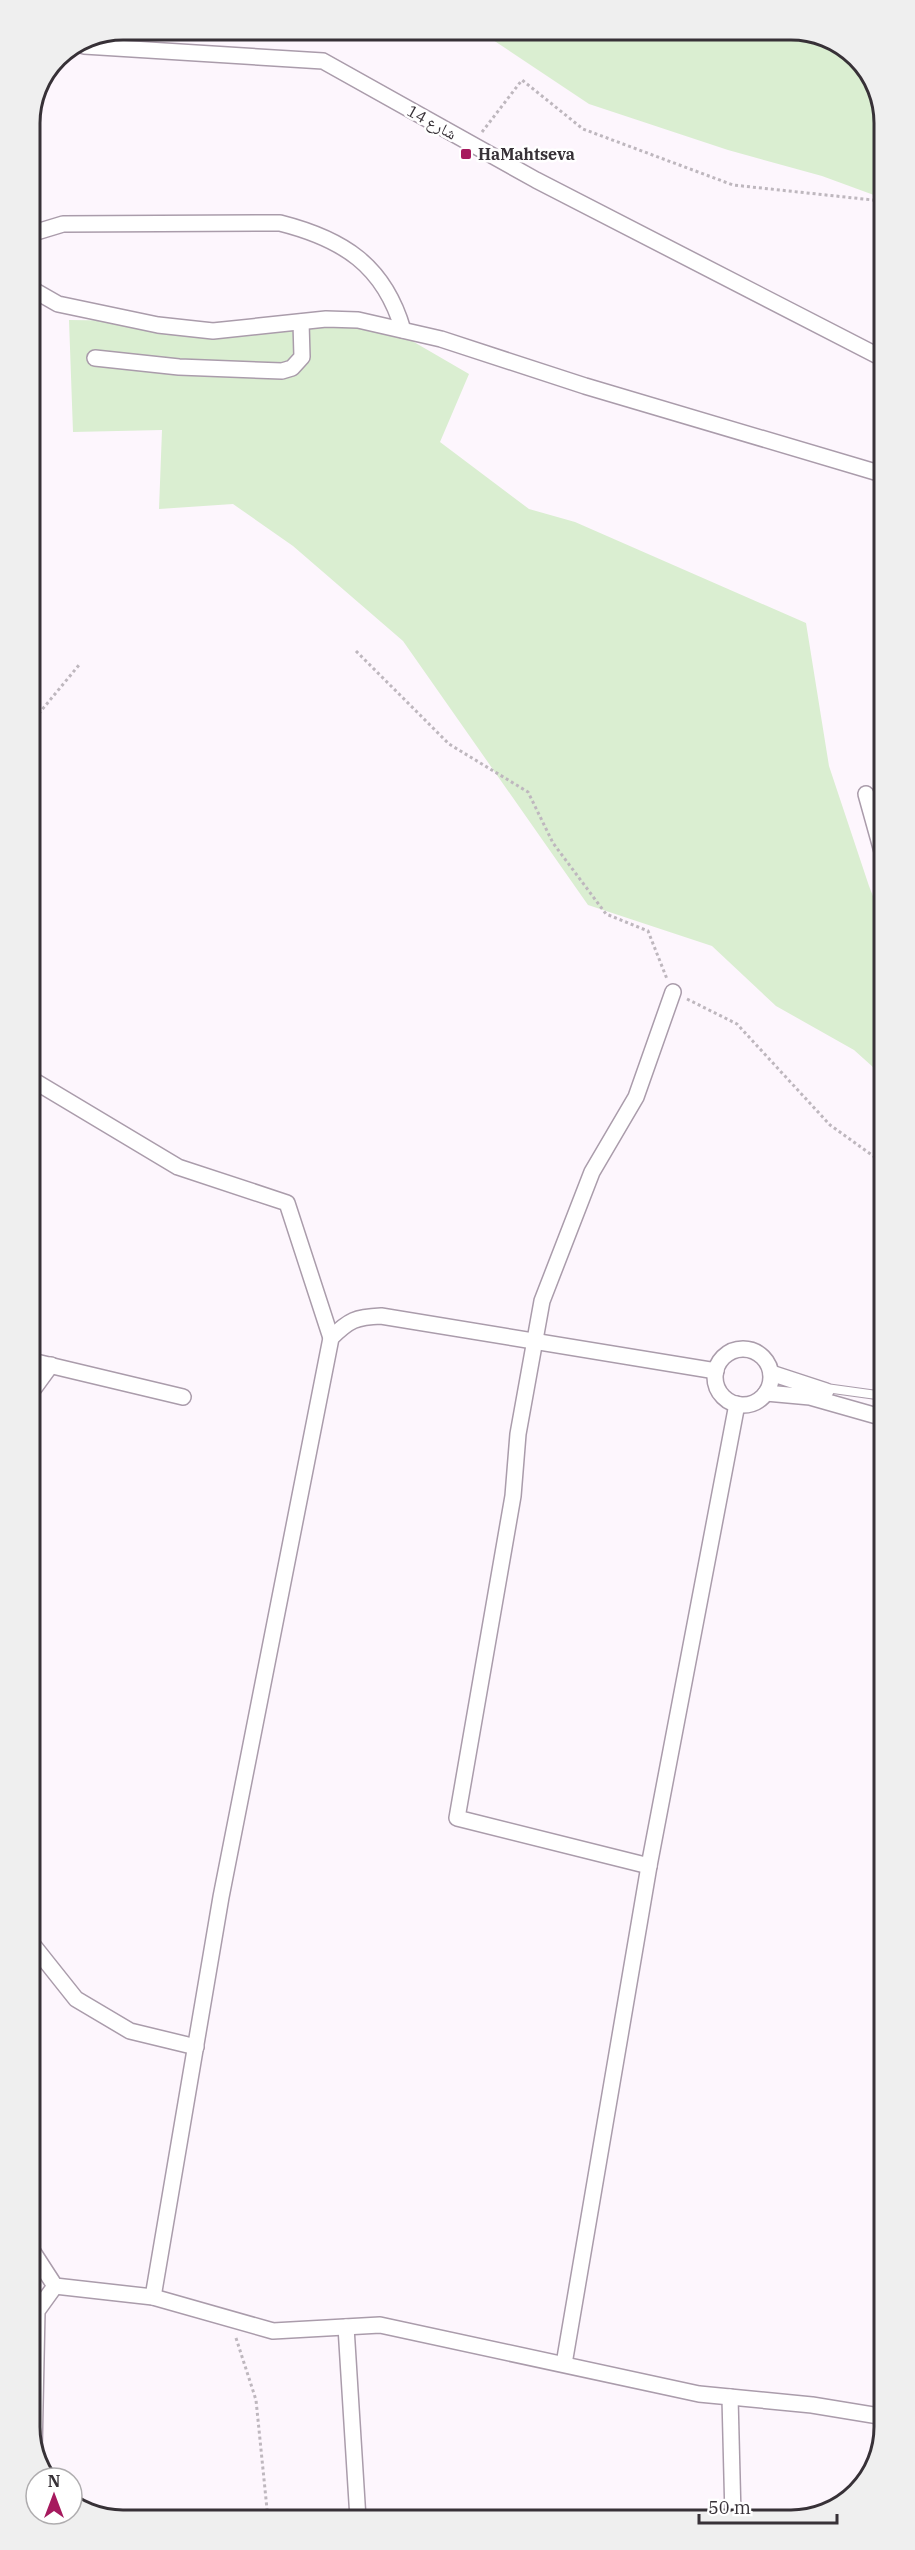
<svg xmlns="http://www.w3.org/2000/svg" width="915" height="2550" viewBox="0 0 915 2550" font-family="'IBM Plex Serif','Noto Naskh Arabic',serif">
<style>
.green{fill:#daeed1}
.lines{fill:none;stroke-linecap:round;stroke-linejoin:round}
.service-casing{stroke:#aa9cab;stroke-width:10}
.minor-casing{stroke:#aa9cab;stroke-width:18}
.path{stroke:#beb7be;stroke-width:3;stroke-dasharray:3 3;stroke-linecap:butt}
.service{stroke:#fff;stroke-width:8}
.minor{stroke:#fff;stroke-width:15}
.poi-dot{fill:#a61a5e;stroke:#fff;stroke-width:2}
.labels{text-anchor:middle;stroke-width:5;stroke-linejoin:round;paint-order:stroke}
.street-label{font-size:16px;fill:#373137;stroke:#fff}
.poi-label{font-size:16px;font-weight:bold;fill:#373137;stroke:#fff;text-anchor:start}
.rim{fill:none;stroke:#373137;stroke-width:3}
</style>
<rect width="100%" height="100%" fill="#fdf6fd"/>
<g class="green">
<polygon points="478,30 798,30 849,50 882,99 882,198 822,176 728,150 589,104"/>
<polygon points="364,313 469,374 440,442 529,509 575,522 806,623 829,766 869,886 883,922 883,1076 854,1050 776,1006 712,946 588,905 403,641 293,546 233,504 159,509 162,430 73,432 69,320 214,322"/>
</g>
<g class="lines">
<g class="service-casing">
<polyline id="service" points="826,1388 884,1396"/>
</g>
<g class="minor-casing">
<g id="minor">
<polyline points="84,46 323,61 536,180 882,358"/>
<path d="M 30,234 L 63,224 L 280,223 C 343,239 384,265 403,330"/>
<polyline points="30,288 58,304 158,325 213,331 326,319 358,320 441,339 585,386 882,474"/>
<polyline points="95,358 179,367 282,371 292,368 302,357 301,322"/>
<polyline points="866,794 883,855"/>
<polyline points="31,1079 178,1167 287,1203 331,1338"/>
<circle cx="743" cy="1377" r="28"/>
<polyline points="32,1361 183,1397"/>
<polyline points="771,1373 826,1391"/>
<polyline points="32,1391 51,1365"/>
<polyline points="766,1393 810,1397 884,1418"/>
<polyline points="649,1866 457,1818 513,1496 518,1434 542,1301 592,1172 636,1097 673,992"/>
<polyline points="33,1945 76,1999 130,2031 196,2047"/>
<polyline points="33,2252 55,2286 153,2297 273,2331 380,2325 699,2394 812,2405 885,2417"/>
<path d="M 153,2297 L 221,1897 L 331,1338 C 349,1320 356,1317 381,1316 L 716,1371"/>
<polyline points="346,2327 358,2519"/>
<polyline points="564,2364 649,1866 737,1404"/>
<polyline points="730,2397 733,2517"/>
<polyline points="34,2452 37,2311 55,2286"/>
</g>
</g>
<g class="path">
<polyline points="482,132 522,80 583,129 733,185 882,201"/>
<polyline points="356,651 449,744 528,792 553,843 606,914 648,931 667,979"/>
<polyline points="31,723 79,665"/>
<polyline points="687,999 737,1024 830,1125 883,1163"/>
<polyline points="236,2338 256,2400 268,2519"/>
</g>
<use href="#service" class="service"/>
<use href="#minor" class="minor"/>
</g>
<rect class="poi-dot" x="460" y="148" width="12" height="12" rx="3"/>
<g class="labels">
<g class="street-label">
<text transform="translate(432 122) rotate(29)" y="6">شارع 14</text>
</g>
<g class="poi-label">
<text x="478" y="160">HaMahtseva</text>
</g>
</g>
<path d="M0 0H915V2550H0ZM123 40H791A83 83 0 0 1 874 123V2427A83 83 0 0 1 791 2510H123A83 83 0 0 1 40 2427V123A83 83 0 0 1 123 40Z" fill="#efefef" fill-rule="evenodd"/>
<path class="rim" d="M123 40H791A83 83 0 0 1 874 123V2427A83 83 0 0 1 791 2510H123A83 83 0 0 1 40 2427V123A83 83 0 0 1 123 40Z"/>
<g transform="translate(54 2496)"><circle r="28" fill="#ffffff" stroke="#afadaf" stroke-width="1.5"/>
<path d="M0-4.5L10 22L0 15L-10 22Z" fill="#a61a5e"/>
<text y="-9" font-size="16" font-weight="bold" text-anchor="middle" fill="#373137">N</text>
</g>
<path d="M699 2514v9h138v-9" fill="none" stroke="#373137" stroke-width="3"/>
<text x="708" y="2514" font-size="18" fill="#373137" stroke="#ffffff" stroke-width="4.5" paint-order="stroke">50 m</text>
</svg>
